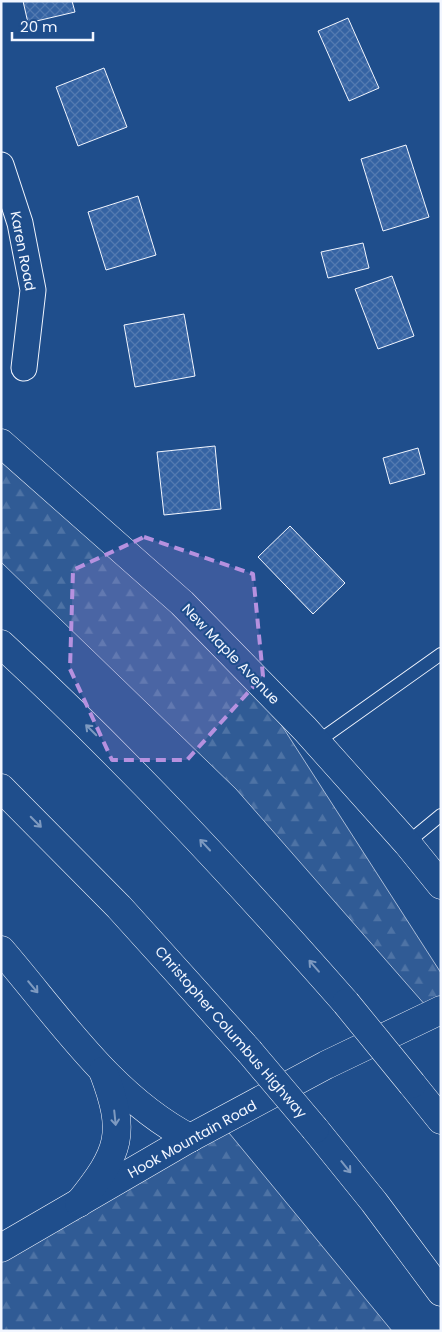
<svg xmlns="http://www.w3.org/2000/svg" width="442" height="1332" viewBox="0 0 442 1332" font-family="Poppins,sans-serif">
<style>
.forest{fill:url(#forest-firs);stroke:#a8bbd7}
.building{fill:url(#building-cross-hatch);stroke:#f2f6ff}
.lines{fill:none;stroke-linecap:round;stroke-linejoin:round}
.service-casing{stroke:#f2f6ff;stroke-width:14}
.minor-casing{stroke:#f2f6ff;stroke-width:27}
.tertiary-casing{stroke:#f2f6ff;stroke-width:29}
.secondary-casing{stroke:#f2f6ff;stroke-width:29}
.motorway-casing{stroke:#f2f6ff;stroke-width:29}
.service{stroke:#1f4e8c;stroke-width:12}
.minor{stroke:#1f4e8c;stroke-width:25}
.tertiary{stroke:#1f4e8c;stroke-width:28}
.secondary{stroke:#1f4e8c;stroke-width:28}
.motorway{stroke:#1f4e8c;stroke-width:28}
.motorway-bridge-casing{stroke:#f2f6ff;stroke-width:29;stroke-linecap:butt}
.motorway-bridge{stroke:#1f4e8c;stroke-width:28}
.oneway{stroke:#7e9ac0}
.marked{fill:#b691df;fill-opacity:0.2;stroke:#b691df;stroke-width:4;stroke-dasharray:10 6;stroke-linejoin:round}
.labels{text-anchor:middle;stroke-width:4;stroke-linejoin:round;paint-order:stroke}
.street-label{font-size:14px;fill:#f2f6ff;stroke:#1f4e8c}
</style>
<defs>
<pattern id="forest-firs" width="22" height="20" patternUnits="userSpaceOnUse" patternTransform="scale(1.25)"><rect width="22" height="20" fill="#305b95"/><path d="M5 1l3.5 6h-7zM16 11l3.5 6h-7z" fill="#4e73a5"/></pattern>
<pattern id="building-cross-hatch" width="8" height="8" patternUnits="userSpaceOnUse" patternTransform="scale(1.25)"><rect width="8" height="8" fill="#3563a3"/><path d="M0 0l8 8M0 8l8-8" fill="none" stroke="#537ab1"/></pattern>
</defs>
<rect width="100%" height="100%" fill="#1f4e8c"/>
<g class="forest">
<polygon points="1,456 237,656 441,973 441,1023 236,789 1,562"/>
<polygon points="220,1122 392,1331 1,1331 1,1235"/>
</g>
<g class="building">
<polygon points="23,1 72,1 75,12 28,23"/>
<polygon points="348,18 379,88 349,101 318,31"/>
<polygon points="104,68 127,127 78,146 56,87"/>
<polygon points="406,145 429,217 383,231 361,159"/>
<polygon points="138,196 156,255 106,270 88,212"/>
<polygon points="363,243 369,268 328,278 321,252"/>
<polygon points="392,276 414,336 378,349 355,289"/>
<polygon points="184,314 195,376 135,387 124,325"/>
<polygon points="215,446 221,509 164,515 157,452"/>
<polygon points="418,448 425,474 390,484 383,458"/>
<polygon points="290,526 345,583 313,614 258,557"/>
</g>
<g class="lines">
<g class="service-casing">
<g id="service">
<polyline points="317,742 441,654"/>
<polyline points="407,843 441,815"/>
</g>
</g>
<g class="minor-casing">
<polyline id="minor" points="1,165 20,223 33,290 24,368"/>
</g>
<g class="tertiary-casing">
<polyline id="tertiary" points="1,1248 190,1138"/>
</g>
<g class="secondary-casing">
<g id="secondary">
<polyline points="1,443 182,603 305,729 407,843 441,885"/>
<polyline points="190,1138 326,1065 441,1010"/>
</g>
</g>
<g class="motorway-casing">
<g id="motorway">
<path d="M 1,644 C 124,757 236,878 346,1003"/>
<polyline points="1,788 119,907 249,1051"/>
<path d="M 1,950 C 58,1016 111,1097 190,1138"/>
<polyline points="412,1084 441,1120"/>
<polyline points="315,1129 374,1202 441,1292"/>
<path d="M 79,1203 C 120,1152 127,1134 103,1071"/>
</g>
</g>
<use href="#service" class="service"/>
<use href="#minor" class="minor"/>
<use href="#tertiary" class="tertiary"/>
<use href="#secondary" class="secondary"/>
<use href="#motorway" class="motorway"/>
<g class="motorway-bridge-casing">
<g id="motorway-bridge">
<polyline points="346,1003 412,1084"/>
<polyline points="249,1051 315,1129"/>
</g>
</g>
<use href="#motorway-bridge" class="motorway-bridge"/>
</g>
<defs><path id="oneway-shaft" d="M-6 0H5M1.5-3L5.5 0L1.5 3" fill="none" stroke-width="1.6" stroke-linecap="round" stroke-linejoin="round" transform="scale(1.25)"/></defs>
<g class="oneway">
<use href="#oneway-shaft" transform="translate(91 730) rotate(-135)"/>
<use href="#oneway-shaft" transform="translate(36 822) rotate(45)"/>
<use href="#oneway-shaft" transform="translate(205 845) rotate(-133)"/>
<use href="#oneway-shaft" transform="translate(314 966) rotate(-131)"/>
<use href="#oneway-shaft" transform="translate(33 987) rotate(50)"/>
<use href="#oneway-shaft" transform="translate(115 1118) rotate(84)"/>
<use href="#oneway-shaft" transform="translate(346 1167) rotate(51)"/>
</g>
<path class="marked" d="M 144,537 L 253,574 L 263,676 L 187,760 L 112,760 L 70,669 L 73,570 Z"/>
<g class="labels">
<g class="street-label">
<text transform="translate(23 251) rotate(79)" y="5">Karen Road</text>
<text transform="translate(231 654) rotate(46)" y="5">New Maple Avenue</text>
<text transform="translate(231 1032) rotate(49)" y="5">Christopher Columbus Highway</text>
<text transform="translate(192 1139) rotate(-29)" y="5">Hook Mountain Road</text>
</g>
</g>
<rect width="442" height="1332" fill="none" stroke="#f2f6ff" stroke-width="5"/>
<path d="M12 32v8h81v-8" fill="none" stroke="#f2f6ff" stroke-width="2.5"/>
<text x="20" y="32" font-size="15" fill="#f2f6ff" stroke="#1f4e8c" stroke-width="4" paint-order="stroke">20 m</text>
</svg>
